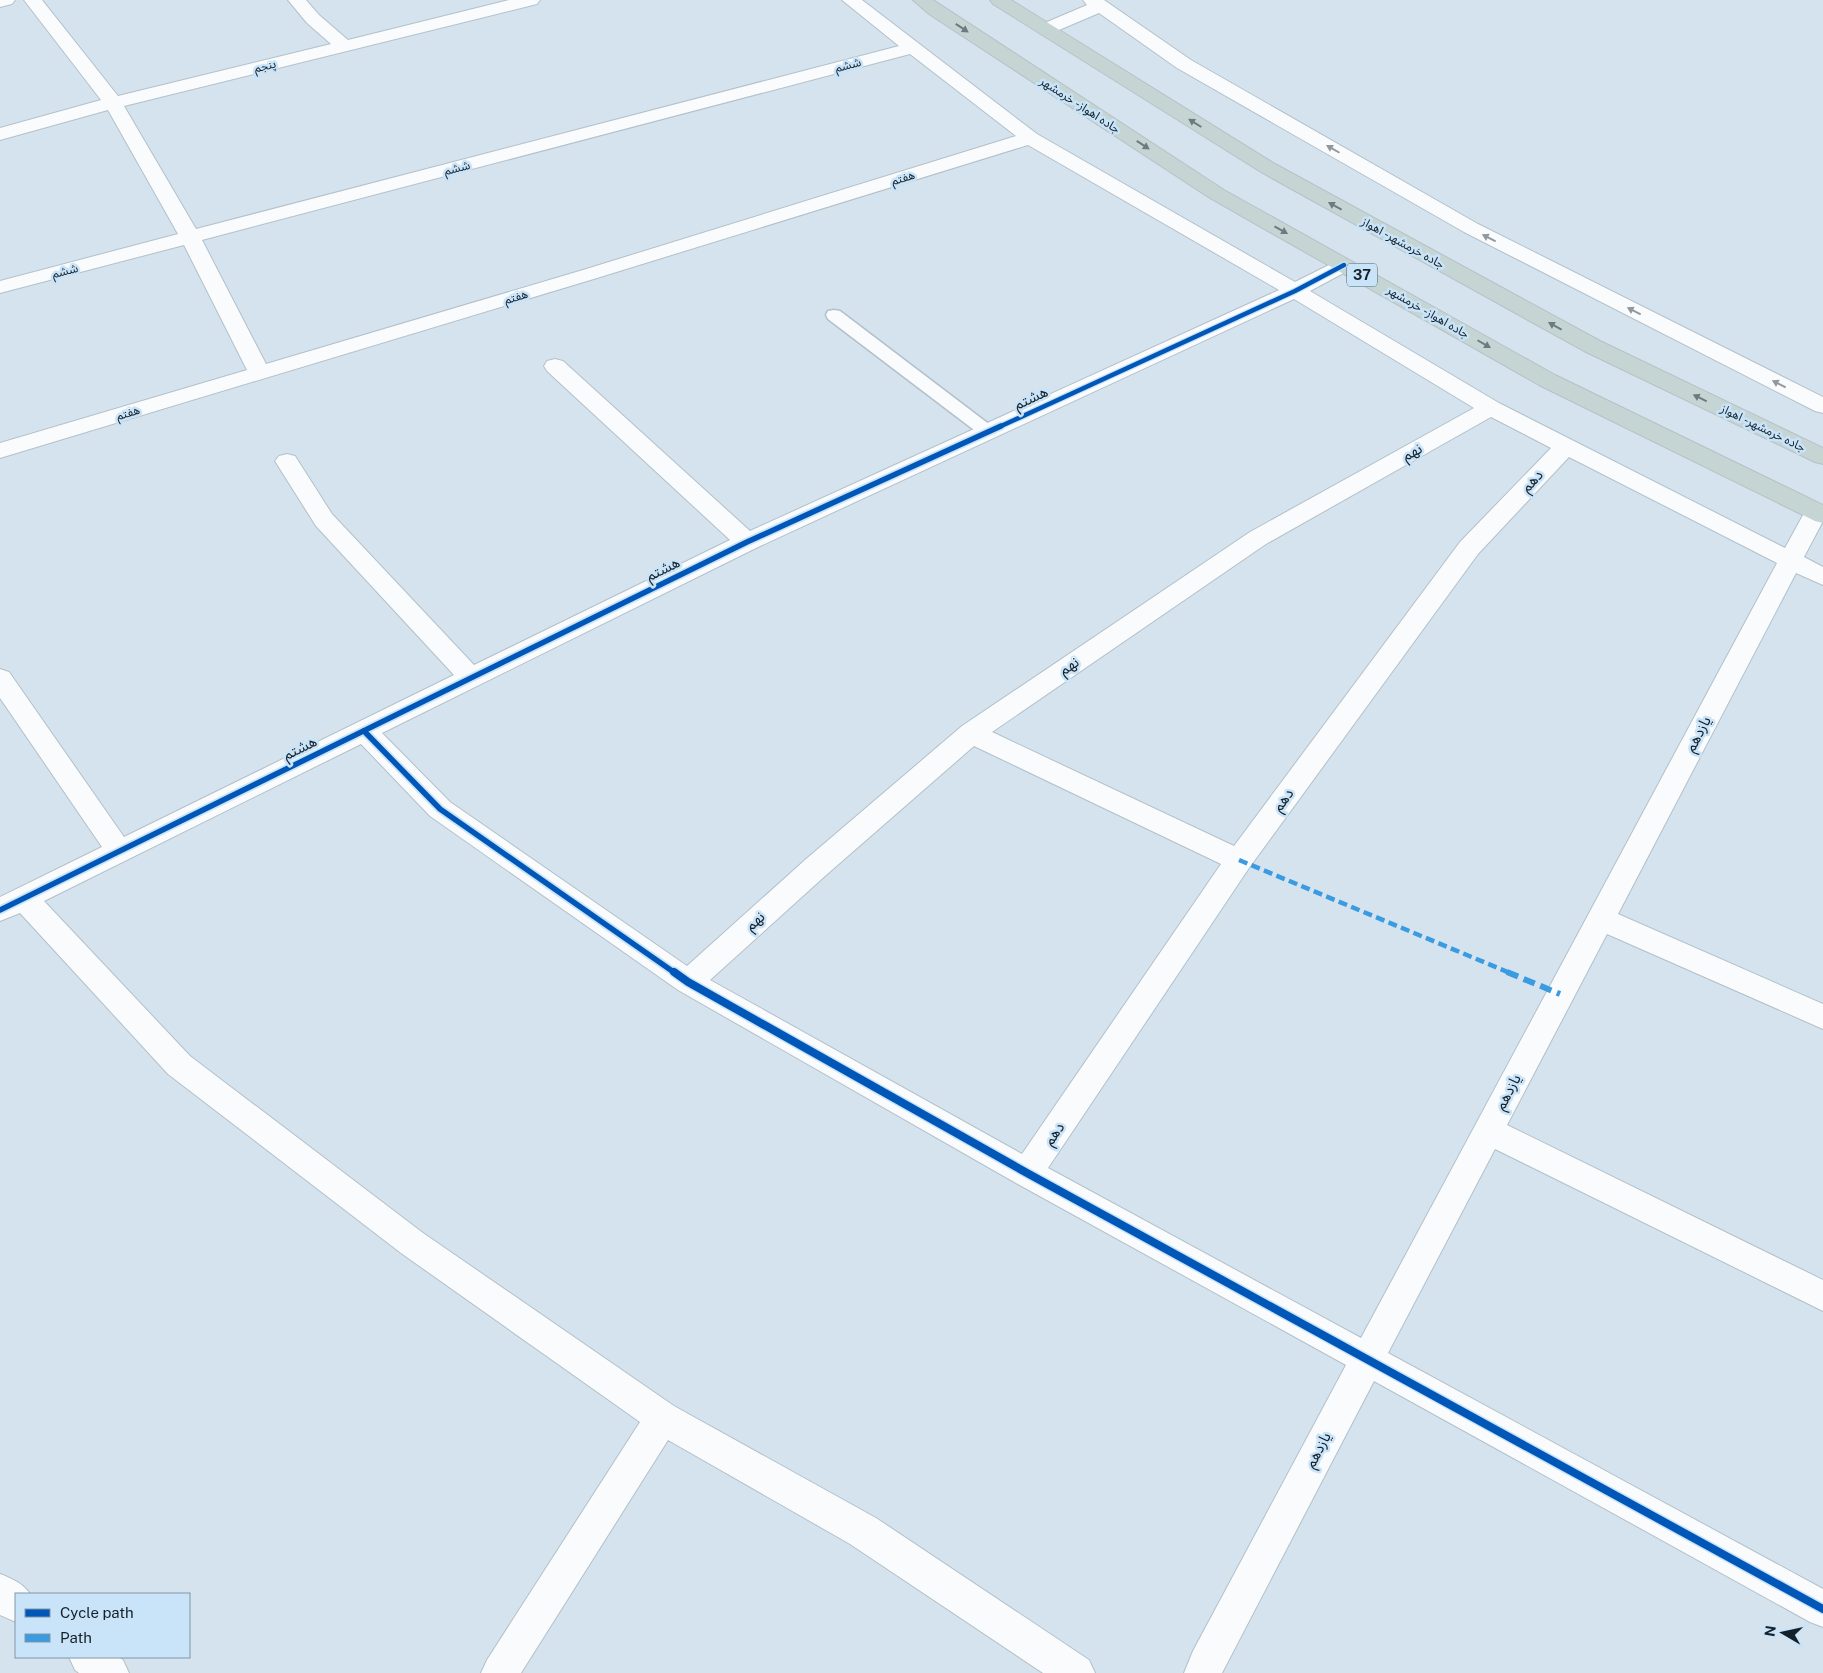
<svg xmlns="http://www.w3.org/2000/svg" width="1823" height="1673" viewBox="0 0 1823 1673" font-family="'Public Sans','Noto Sans Arabic',sans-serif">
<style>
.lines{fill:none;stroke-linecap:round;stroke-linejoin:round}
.lane-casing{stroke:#b3c0c9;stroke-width:3}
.street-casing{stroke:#b3c0c9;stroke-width:2}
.highway-casing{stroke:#b8c0c6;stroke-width:2}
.lane{fill:#f9fbfc;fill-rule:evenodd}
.street{fill:#f9fbfc;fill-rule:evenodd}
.highway{fill:#c4d5d4;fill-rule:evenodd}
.quiet-far1{stroke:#3b9be1;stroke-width:4.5;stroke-dasharray:9 4.5;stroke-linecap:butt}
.quiet{stroke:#3b9be1;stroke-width:6;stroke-dasharray:12 6;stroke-linecap:butt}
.cycleway-far2-casing{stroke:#c9e4f9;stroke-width:7}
.cycleway-far1-casing{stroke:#c9e4f9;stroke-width:9}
.cycleway-casing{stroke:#c9e4f9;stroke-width:11}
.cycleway-far2{stroke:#0057b8;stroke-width:4.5}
.cycleway-far1{stroke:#0057b8;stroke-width:5.5}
.cycleway{stroke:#0057b8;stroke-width:8}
.oneway{fill:#6c7b7f}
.oneway2{fill:#92999e}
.labels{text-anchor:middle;stroke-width:5;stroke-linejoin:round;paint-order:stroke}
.far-street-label{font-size:12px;fill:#14212a;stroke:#c9e4f9}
.shield{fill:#c9e4f9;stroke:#4a5c68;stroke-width:1}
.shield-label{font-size:14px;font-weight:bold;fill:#14212a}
.street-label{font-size:15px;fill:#14212a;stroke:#c9e4f9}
</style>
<rect width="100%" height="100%" fill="#d4e3ee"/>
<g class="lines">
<g class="lane-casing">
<polygon id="lane" points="834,310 840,311 994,428 997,432 994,436 988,438 982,436 828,319 826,315 828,311"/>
</g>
<g class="street-casing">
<g id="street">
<polygon points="0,0 15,0 12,4 0,7"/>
<path d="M 24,0 L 42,0 L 118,96 L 331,44 L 307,23 L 288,0 L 306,0 L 319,15 L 348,40 L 509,0 L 540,0 L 537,4 L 124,106 L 196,229 L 899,46 L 842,0 L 862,0 L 1037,134 L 1295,282 L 1337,261 L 1344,259 L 1351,261 L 1354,265 L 1351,269 L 1310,291 L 1499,403 L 1785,548 L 1808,506 L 1816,504 L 1823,506 L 1823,521 L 1804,557 L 1823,567 L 1823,585 L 1796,573 L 1618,914 L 1823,1004 L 1823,1029 L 1607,934 L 1507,1125 L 1823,1280 L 1823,1311 L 1495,1149 L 1388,1353 L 1823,1589 L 1823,1627 L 1810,1622 L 1374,1381 L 1222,1673 L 1184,1673 L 1193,1651 L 1346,1365 L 1016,1183 L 678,990 L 430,816 L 361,744 L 44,901 L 190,1056 L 423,1233 L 674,1406 L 876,1518 L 1089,1660 L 1095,1673 L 1043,1673 L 850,1544 L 668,1440 L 521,1673 L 481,1673 L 487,1660 L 640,1422 L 401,1253 L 168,1074 L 20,913 L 0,921 L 0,897 L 102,847 L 0,698 L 0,669 L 9,672 L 124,837 L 454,675 L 316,526 L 275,461 L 279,456 L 287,454 L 295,456 L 332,514 L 474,665 L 730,540 L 547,371 L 544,366 L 547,361 L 555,359 L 563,361 L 750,531 L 1279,290 L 1028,145 L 597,278 L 0,458 L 0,443 L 247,370 L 184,245 L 0,293 L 0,281 L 178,234 L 108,110 L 0,140 L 0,128 L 101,100 ZM 910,54 L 1016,136 L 583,270 L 266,364 L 202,240 ZM 1294,299 L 1474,408 L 1250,532 L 962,726 L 805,860 L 687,966 L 450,802 L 382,733 L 756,548 ZM 1491,417 L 1551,448 L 1460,542 L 1234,846 L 992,732 L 1266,544 ZM 1569,457 L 1777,563 L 1361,1338 L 1048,1168 L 1249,868 L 1478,554 ZM 974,746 L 1221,864 L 1022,1154 L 710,980 L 825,876 Z"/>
<polygon points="1083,0 1104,0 1191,60 1478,224 1823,397 1823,413 1815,411 1464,232 1177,68 1099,13 1052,33 1046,34 1040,33 1037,29 1040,25 1087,5"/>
<path d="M 0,1574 C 11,1578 24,1584 30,1594 L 16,1594 L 16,1622 L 0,1615 Z"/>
<polygon points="69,1657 119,1657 123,1660 129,1673 79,1673 75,1670"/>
</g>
</g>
<g class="highway-casing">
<g id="highway">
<polygon points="913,0 933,0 1224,190 1555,375 1823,505 1823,523 1815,521 1539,385 1210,198 929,14"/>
<polygon points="990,0 1011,0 1275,164 1600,341 1823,448 1823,464 1815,462 1584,351 1261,172 993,4"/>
</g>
</g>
<use href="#lane" class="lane"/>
<use href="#street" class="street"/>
<use href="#highway" class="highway"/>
<polyline class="quiet-far1" points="1239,860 1510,973"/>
<polyline class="quiet" points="1507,972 1560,994"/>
<g class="cycleway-far2-casing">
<polyline id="cycleway-far2" points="999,427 1295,291 1344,265"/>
</g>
<g class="cycleway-far1-casing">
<g id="cycleway-far1">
<polyline points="364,731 440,809 675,973"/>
<polyline points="0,910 747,542 1001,426"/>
</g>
</g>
<g class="cycleway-casing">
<polyline id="cycleway" points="674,972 688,982 1027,1173 1823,1609"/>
</g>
<use href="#cycleway-far2" class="cycleway-far2"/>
<use href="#cycleway-far1" class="cycleway-far1"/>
<use href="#cycleway" class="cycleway"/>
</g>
<defs><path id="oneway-solid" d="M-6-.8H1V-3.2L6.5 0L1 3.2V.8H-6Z" transform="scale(1.25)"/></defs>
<g class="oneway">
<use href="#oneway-solid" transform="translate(962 28) rotate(33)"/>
<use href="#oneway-solid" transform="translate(1195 123) rotate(-148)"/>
<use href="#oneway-solid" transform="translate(1143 145) rotate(33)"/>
<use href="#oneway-solid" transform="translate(1335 206) rotate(-151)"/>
<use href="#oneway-solid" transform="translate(1281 230) rotate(29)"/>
<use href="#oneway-solid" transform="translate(1555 326) rotate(-151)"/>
<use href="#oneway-solid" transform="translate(1484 344) rotate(30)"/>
<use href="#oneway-solid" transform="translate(1700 398) rotate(-154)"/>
</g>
<g class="oneway2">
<use href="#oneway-solid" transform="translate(1333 149) rotate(-150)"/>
<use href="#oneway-solid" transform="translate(1489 238) rotate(-153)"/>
<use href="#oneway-solid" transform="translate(1634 311) rotate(-153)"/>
<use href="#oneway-solid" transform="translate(1779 384) rotate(-153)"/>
</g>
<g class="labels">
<g class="far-street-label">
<text transform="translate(848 65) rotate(-15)" y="4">ششم</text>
<text transform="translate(265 66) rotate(-14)" y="4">پنجم</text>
<text transform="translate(1080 105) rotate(33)" y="4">جاده اهواز - خرمشهر</text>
<text transform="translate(457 168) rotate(-15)" y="4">ششم</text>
<text transform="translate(903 178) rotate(-17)" y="4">هفتم</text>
<text transform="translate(1403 243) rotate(29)" y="4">جاده خرمشهر - اهواز</text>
<text transform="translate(65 271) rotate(-15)" y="4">ششم</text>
<text transform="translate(516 297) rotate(-17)" y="4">هفتم</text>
<text transform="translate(1428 312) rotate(30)" y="4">جاده اهواز - خرمشهر</text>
<text transform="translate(128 413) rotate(-17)" y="4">هفتم</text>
<text transform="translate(1763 428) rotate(26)" y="4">جاده خرمشهر - اهواز</text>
</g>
<rect class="shield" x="1347" y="263.5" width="30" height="23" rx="4"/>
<g class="shield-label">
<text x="1362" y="280">37</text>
</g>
<g class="street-label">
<text transform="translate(1031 398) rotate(-25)" y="5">هشتم</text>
<text transform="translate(1412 452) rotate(-29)" y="5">نهم</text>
<text transform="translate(1532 481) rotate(-47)" y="5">دهم</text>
<text transform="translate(663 569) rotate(-26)" y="5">هشتم</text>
<text transform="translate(1069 666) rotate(-34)" y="5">نهم</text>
<text transform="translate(1698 734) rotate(-62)" y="5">یازدهم</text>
<text transform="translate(300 748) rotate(-26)" y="5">هشتم</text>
<text transform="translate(1283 800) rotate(-54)" y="5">دهم</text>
<text transform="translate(755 921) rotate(-42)" y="5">نهم</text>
<text transform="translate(1508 1092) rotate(-62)" y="5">یازدهم</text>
<text transform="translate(1054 1134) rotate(-56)" y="5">دهم</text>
<text transform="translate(1318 1450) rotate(-62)" y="5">یازدهم</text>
</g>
</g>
<rect x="15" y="1593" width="175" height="65" fill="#c9e4f9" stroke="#8196a6"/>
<rect x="25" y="1609" width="25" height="8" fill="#0057b8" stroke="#8196a6"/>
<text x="60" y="1618" font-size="15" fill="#14212a">Cycle path</text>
<rect x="25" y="1634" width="25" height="8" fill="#3b9be1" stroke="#8196a6"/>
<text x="60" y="1643" font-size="15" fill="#14212a">Path</text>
<g transform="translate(1783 1633) rotate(279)" stroke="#c9e4f9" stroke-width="4" paint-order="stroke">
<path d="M0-4L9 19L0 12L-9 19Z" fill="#14212a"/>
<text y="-8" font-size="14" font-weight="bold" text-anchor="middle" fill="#14212a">N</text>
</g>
</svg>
